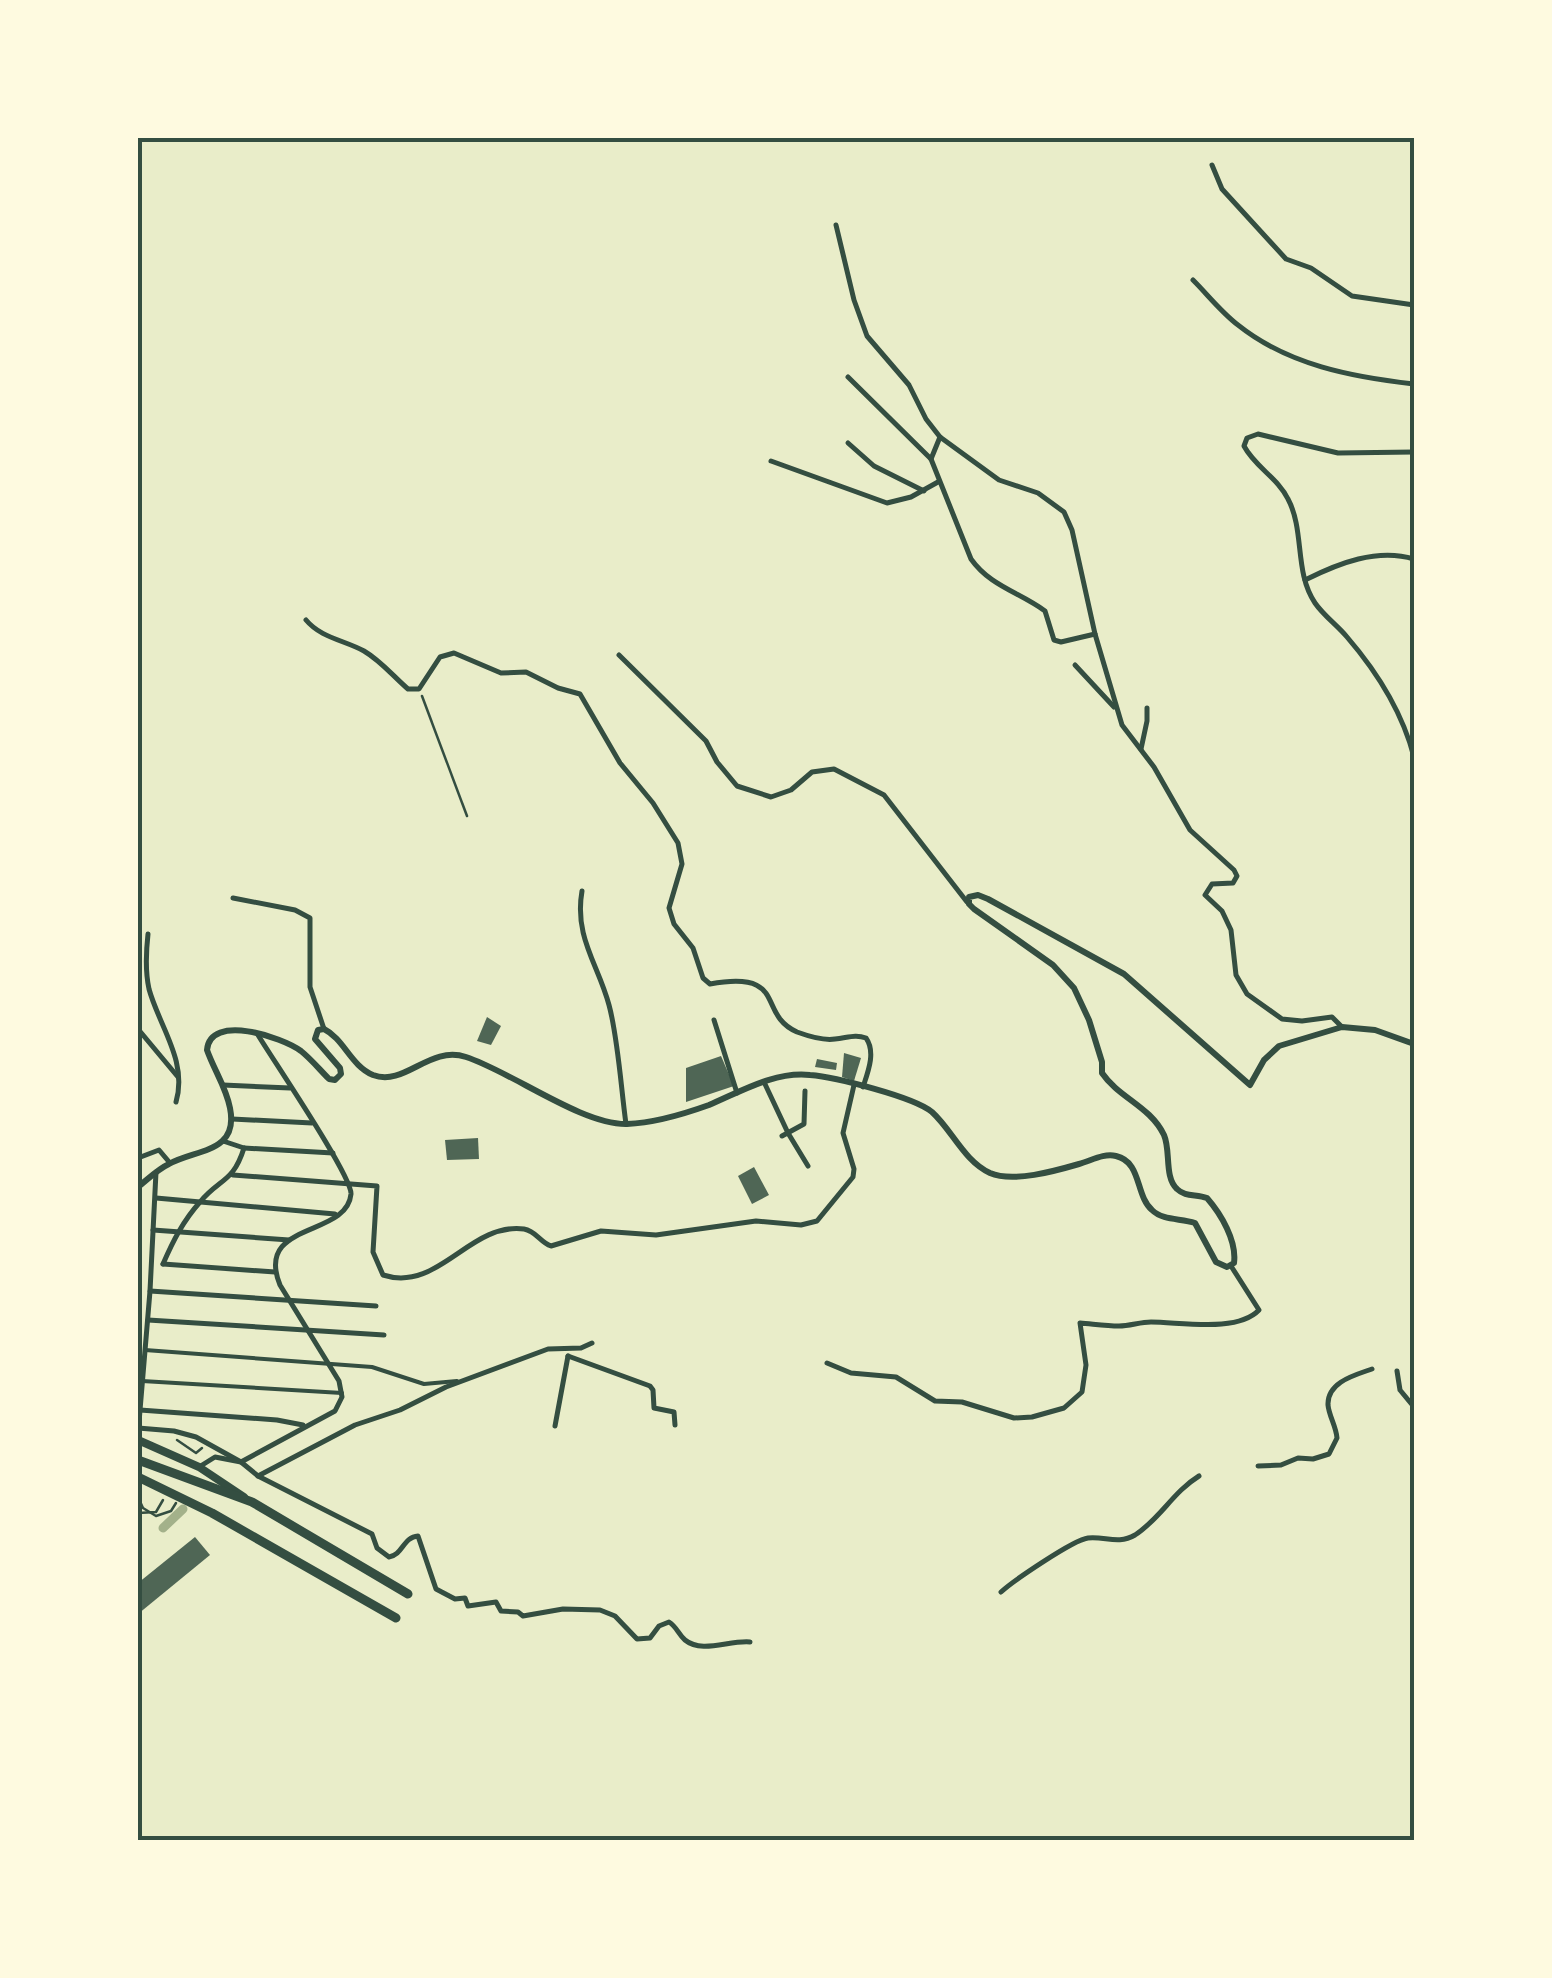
<svg xmlns="http://www.w3.org/2000/svg" width="1552" height="1978" viewBox="0 0 1552 1978" font-family="Cabin,sans-serif">
<style>
.lines{fill:none;stroke-linecap:round;stroke-linejoin:round}
.canal{stroke:#a3b18a;stroke-width:9}
.building{fill:#4f6655}
.path{stroke:#344e41;stroke-width:2.5}
.pedestrian{stroke:#344e41;stroke-width:4}
.minor{stroke:#344e41;stroke-width:5}
.tertiary{stroke:#344e41;stroke-width:6}
.primary{stroke:#344e41;stroke-width:8}
.trunk{stroke:#344e41;stroke-width:9}
.neatline{fill:none;stroke:#344e41;stroke-width:4}
</style>
<rect width="100%" height="100%" fill="#e9edc9"/>
<g class="lines">
<polyline class="canal" points="163,1528 183,1509"/>
</g>
<g class="building">
<polygon points="487,1017 501,1026 491,1045 477,1041"/>
<polygon points="844,1053 861,1058 854,1081 842,1077"/>
<polygon points="721,1056 734,1086 686,1102 686,1068"/>
<polygon points="817,1059 837,1063 836,1070 815,1067"/>
<polygon points="478,1138 479,1159 447,1160 445,1140"/>
<polygon points="754,1167 769,1195 752,1204 738,1176"/>
<polygon points="195,1537 210,1555 138,1614 138,1583"/>
</g>
<g class="lines">
<g class="path">
<polyline points="422,696 467,816"/>
<polyline points="177,1440 196,1453 202,1448"/>
<polyline points="138,1497 143,1508 156,1516 171,1511 176,1503"/>
<polyline points="138,1513 156,1512 163,1500"/>
</g>
<g class="pedestrian">
<polyline points="145,1350 372,1367 424,1384 457,1381"/>
<polyline points="142,1381 342,1393"/>
</g>
<g class="minor">
<polyline points="1212,165 1222,189 1286,259 1311,268 1352,296 1414,305"/>
<polyline points="836,225 854,300 867,336 909,385 926,419 940,437 999,480 1038,493 1064,512 1072,530 1095,634 1122,725 1154,767 1190,830 1234,870 1237,876 1233,883 1212,884 1205,895 1222,911 1231,930 1236,975 1247,994 1282,1019 1302,1021 1332,1017 1342,1027"/>
<path d="M 1193,280 C 1208,295 1221,312 1238,325 C 1288,365 1352,377 1414,384"/>
<path d="M 848,377 L 931,459 L 971,559 C 990,586 1019,592 1045,611 L 1054,640 L 1061,642 L 1095,634"/>
<polyline points="848,443 874,466 924,491"/>
<path d="M 1414,452 L 1338,453 L 1258,434 L 1247,438 L 1244,446 C 1255,467 1278,478 1288,499 C 1305,531 1294,572 1315,603 C 1324,616 1337,625 1347,637 C 1378,673 1402,711 1414,757"/>
<polyline points="931,459 940,437"/>
<polyline points="771,461 887,503 911,497 938,482"/>
<path d="M 1305,580 C 1339,563 1377,548 1414,559"/>
<path d="M 306,620 C 321,638 344,640 364,651 C 381,661 393,676 408,689 L 419,689 L 440,657 L 454,653 L 501,673 L 526,672 L 558,688 L 580,694 L 620,763 L 653,803 L 678,843 L 682,864 L 669,908 L 674,924 L 693,948 L 703,978 L 710,984 C 789,970 756,1014 797,1032 C 808,1036 824,1041 835,1039 C 847,1038 855,1034 866,1038 C 876,1052 868,1072 863,1087"/>
<polyline points="619,655 706,741 717,762 737,786 771,797 791,790 812,772 834,769 884,795 967,902"/>
<polyline points="1075,665 1114,707"/>
<polyline points="1141,749 1147,721 1147,708"/>
<path d="M 582,891 C 574,937 598,964 609,1005 C 618,1038 621,1088 626,1124"/>
<polyline points="233,898 295,910 310,918 310,987 324,1029"/>
<path d="M 148,934 C 146,952 145,971 149,989 C 159,1026 188,1061 176,1102"/>
<polyline points="714,1020 737,1093"/>
<polyline points="138,1029 178,1077"/>
<polyline points="764,1082 788,1133 808,1166"/>
<polyline points="223,1085 290,1088"/>
<polyline points="232,1119 312,1123"/>
<polyline points="782,1136 804,1124 805,1091"/>
<polyline points="223,1141 244,1148 333,1153"/>
<polyline points="138,1158 159,1150 170,1163"/>
<path d="M 233,1175 L 377,1186 L 373,1252 L 383,1275 C 439,1293 469,1222 524,1229 C 536,1231 540,1242 551,1246 L 601,1231 L 656,1235 L 756,1221 L 801,1225 L 817,1221 L 853,1177 L 854,1169 L 843,1133 L 854,1085"/>
<polyline points="156,1198 335,1214"/>
<polyline points="153,1230 289,1240"/>
<path d="M 163,1264 C 173,1241 183,1221 200,1202 C 220,1178 233,1183 244,1148"/>
<polyline points="163,1264 275,1272"/>
<polyline points="150,1291 376,1306"/>
<polyline points="148,1320 384,1335"/>
<polyline points="568,1356 650,1386 653,1390 654,1408 674,1412 675,1425"/>
<path d="M 827,1363 L 851,1373 L 896,1377 L 935,1401 L 962,1402 L 1014,1418 L 1032,1417 L 1064,1408 L 1082,1392 L 1086,1365 L 1080,1323 C 1093,1324 1106,1326 1119,1326 C 1130,1326 1140,1322 1151,1322 C 1181,1322 1237,1333 1259,1310 L 1231,1266"/>
<polyline points="1397,1371 1400,1390 1414,1407"/>
<polyline points="140,1410 277,1420 303,1425"/>
<polyline points="555,1426 568,1356"/>
<path d="M 138,1428 L 174,1431 L 196,1437 L 241,1462 L 258,1476 L 372,1534 L 377,1548 L 389,1557 C 403,1555 403,1537 418,1536 L 436,1589 L 455,1599 L 465,1598 L 468,1606 L 496,1602 L 501,1611 L 518,1612 L 523,1616 L 563,1609 L 600,1610 L 615,1616 L 637,1639 L 650,1638 L 659,1626 L 669,1622 C 677,1627 678,1634 685,1640 C 702,1654 729,1640 750,1642"/>
<polyline points="138,1434 150,1291 156,1172"/>
<path d="M 1258,1466 L 1281,1465 L 1298,1458 L 1313,1459 L 1329,1454 L 1337,1438 C 1336,1426 1329,1416 1328,1405 C 1327,1382 1355,1375 1372,1369"/>
<path d="M 199,1467 L 215,1457 L 241,1462 L 335,1411 L 342,1397 L 339,1381 L 280,1285 C 254,1221 347,1238 351,1194 C 352,1176 273,1060 258,1035"/>
<polyline points="258,1476 355,1425 400,1410 446,1387 548,1349 581,1348 592,1343"/>
<path d="M 1001,1592 C 1013,1581 1073,1540 1088,1538 C 1105,1536 1118,1545 1135,1535 C 1160,1519 1173,1492 1199,1476"/>
</g>
<path class="tertiary" d="M 138,1187 C 148,1179 158,1169 169,1164 C 196,1149 239,1153 230,1108 C 226,1087 214,1070 207,1050 C 210,1013 282,1037 301,1051 C 311,1059 320,1070 329,1079 L 335,1080 L 341,1074 L 340,1068 L 315,1039 L 318,1030 L 324,1029 C 344,1039 351,1066 373,1075 C 405,1087 429,1045 466,1057 C 512,1072 582,1125 627,1124 C 654,1123 684,1114 709,1105 C 740,1092 775,1071 810,1075 C 835,1077 914,1097 932,1112 C 952,1130 964,1161 990,1173 C 1013,1183 1055,1171 1079,1164 C 1091,1161 1103,1153 1116,1156 C 1142,1162 1135,1195 1152,1210 C 1163,1221 1181,1218 1195,1223 L 1216,1262 L 1227,1267 L 1234,1263 C 1237,1241 1221,1214 1207,1198 C 1196,1194 1185,1197 1177,1189 C 1164,1177 1171,1151 1164,1135 C 1150,1106 1119,1098 1102,1073 L 1102,1062 L 1089,1020 L 1074,988 L 1053,965 L 974,909 L 969,904 L 969,897 L 978,895 L 988,899 L 1124,974 L 1250,1085 L 1264,1060 L 1279,1046 L 1342,1027 L 1375,1030 L 1414,1044"/>
<polyline class="primary" points="138,1440 199,1467 244,1497"/>
<g class="trunk">
<polyline points="138,1460 252,1502 408,1594"/>
<polyline points="138,1477 212,1513 396,1618"/>
</g>
</g>
<rect width="1552" height="1978" fill="none" stroke="#fefae0" stroke-width="280"/>
<rect x="140" y="140" width="1272" height="1698" class="neatline"/>
</svg>
